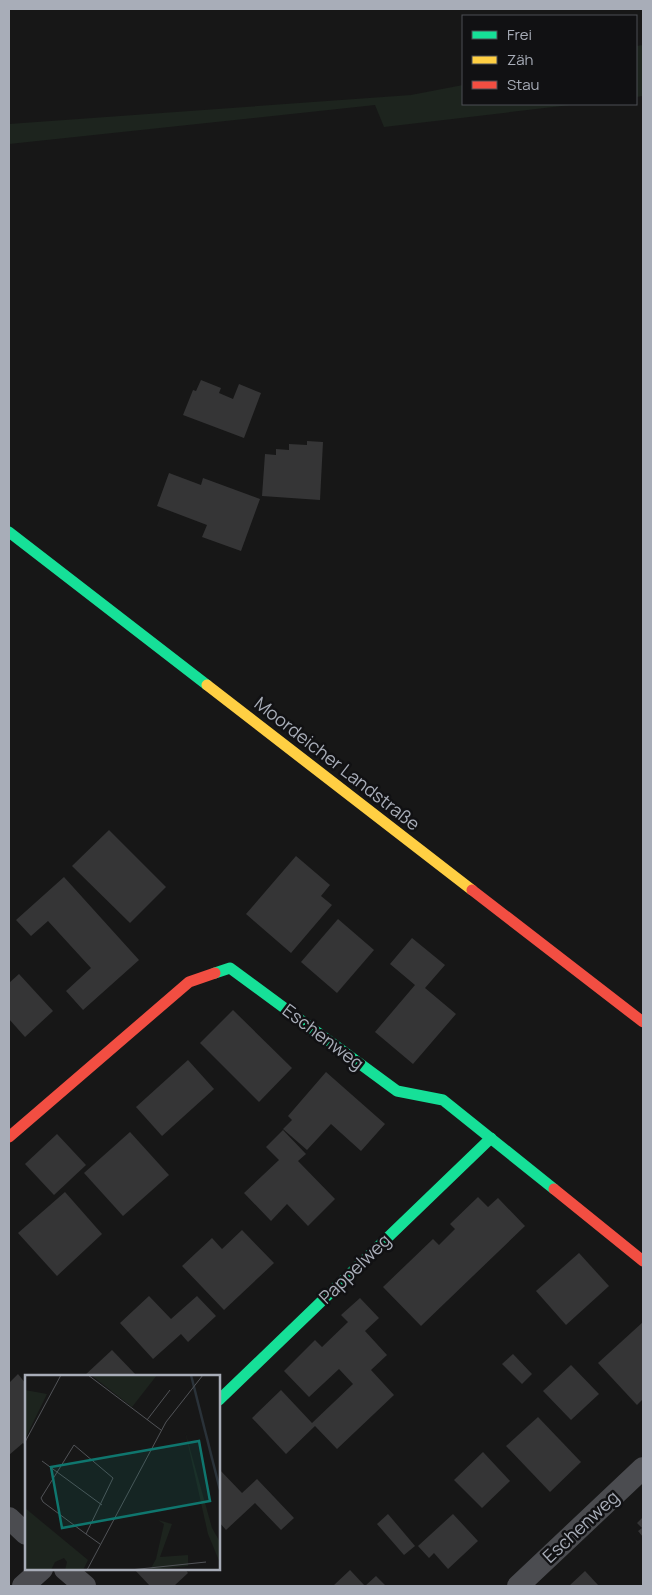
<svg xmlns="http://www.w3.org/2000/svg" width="652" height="1595" viewBox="0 0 652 1595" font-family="Manrope,sans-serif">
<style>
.green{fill:#1d241e}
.building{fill:#353536}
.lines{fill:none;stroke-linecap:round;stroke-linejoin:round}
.street{stroke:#4b4c50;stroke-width:22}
.fast{stroke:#16e098;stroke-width:11}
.slow{stroke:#ffcf43;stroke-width:11}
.jam{stroke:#f24e42;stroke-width:11}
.labels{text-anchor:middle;stroke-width:5;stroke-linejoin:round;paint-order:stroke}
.street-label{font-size:18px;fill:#a8adb8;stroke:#111113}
.inset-river{fill:none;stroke:#2a3239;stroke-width:2.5}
.inset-road{fill:none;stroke:#515357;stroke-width:1}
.view{fill:#0f766e;fill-opacity:0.15;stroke:#0f766e;stroke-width:2.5}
.inset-edge{fill:none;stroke:#a8adb8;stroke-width:2.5}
</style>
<rect width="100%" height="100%" fill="#171717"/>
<g class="green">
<polygon points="643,45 643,96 636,97 636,46"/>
<polygon points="463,85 463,104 579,104 384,127 375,105 9,144 9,124 411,95"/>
</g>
<g class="building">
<polygon points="201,380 221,388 219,393 233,399 239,384 261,393 244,438 183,415 193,390 196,391"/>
<polygon points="307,441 323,442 320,500 262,496 265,454 276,455 276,449 289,450 289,444 307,445"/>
<polygon points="169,473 201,485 203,478 260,499 241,551 202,537 207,525 157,506"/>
<polygon points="109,830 166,887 130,923 72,866"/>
<polygon points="296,856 330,885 321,896 332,905 291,953 246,914"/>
<polygon points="64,877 139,960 83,1010 66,991 91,968 48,921 31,936 16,920"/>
<polygon points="338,919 374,950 337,993 301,962"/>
<polygon points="412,938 445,965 425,988 456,1014 413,1064 375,1032 415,985 390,964"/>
<polygon points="19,974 53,1011 25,1037 9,1019 9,983"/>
<polygon points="233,1010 292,1068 259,1102 200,1043"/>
<polygon points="188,1060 214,1089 162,1136 136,1107"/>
<polygon points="326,1072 385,1124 361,1151 331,1124 307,1150 283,1129 292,1120 288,1116"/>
<polygon points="283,1130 306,1154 298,1161 335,1199 308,1226 287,1204 271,1221 244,1193 279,1160 266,1147"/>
<polygon points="130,1132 169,1175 123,1216 84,1173"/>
<polygon points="57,1134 86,1165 54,1195 25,1164"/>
<polygon points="65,1192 102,1234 57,1276 18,1233"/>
<polygon points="478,1197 488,1207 498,1198 525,1226 421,1326 383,1287 433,1239 439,1245 455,1229 450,1224"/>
<polygon points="242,1230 274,1263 224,1310 182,1266 212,1238 222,1249"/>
<polygon points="579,1253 609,1286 566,1325 536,1291"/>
<polygon points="149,1296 171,1319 197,1296 216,1316 188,1342 181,1334 153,1359 120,1323"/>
<polygon points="360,1298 379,1318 365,1331 387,1355 371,1370 394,1395 337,1449 315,1426 286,1454 252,1418 281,1390 312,1423 353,1384 339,1369 309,1397 284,1371 315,1340 322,1347 348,1322 341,1315"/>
<polygon points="643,1322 643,1399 637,1405 598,1363"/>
<polygon points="112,1350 137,1376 84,1376"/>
<polygon points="513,1354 532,1374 522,1384 502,1364"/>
<polygon points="571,1365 599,1394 571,1420 543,1391"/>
<polygon points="18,1374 26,1384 26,1446 23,1443 9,1455 9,1383"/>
<polygon points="538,1417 581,1462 550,1492 506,1446"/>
<polygon points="483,1452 510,1481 482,1508 454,1480"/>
<polygon points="219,1469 242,1493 257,1479 294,1518 281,1530 255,1503 226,1530 219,1522"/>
<polygon points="388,1514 415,1546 404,1555 377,1524"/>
<polygon points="453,1514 478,1541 448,1569 434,1553 429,1558 418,1546"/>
<polygon points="643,1517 643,1537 638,1531 642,1528 637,1523"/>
<polygon points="134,1569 185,1569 188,1573 174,1586 150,1586"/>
<polygon points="350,1570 365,1586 376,1576 386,1586 333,1586"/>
<polygon points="585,1571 599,1586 569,1586"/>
</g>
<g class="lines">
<g class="street">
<polyline points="9,1518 26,1534"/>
<polyline points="65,1569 85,1586"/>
<polyline points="23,1586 42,1569"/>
<polyline points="518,1586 643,1468"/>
</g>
<g class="fast">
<polyline points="9,532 207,685"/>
<polyline points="215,973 230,968 397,1091 443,1100 554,1189"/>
<polyline points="219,1400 491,1138"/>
</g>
<polyline class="slow" points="207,685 472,890"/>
<g class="jam">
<polyline points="472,890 643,1022"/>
<polyline points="9,1137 189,982 215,973"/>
<polyline points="554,1189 643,1261"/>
</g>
</g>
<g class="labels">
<g class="street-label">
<text transform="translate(337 764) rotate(38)" y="6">Moordeicher Landstraße</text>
<text transform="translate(323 1037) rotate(37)" y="6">Eschenweg</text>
<text transform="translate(355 1269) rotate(-44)" y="6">Pappelweg</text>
<text transform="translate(581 1527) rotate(-43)" y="6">Eschenweg</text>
</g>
</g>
<g transform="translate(25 1375)">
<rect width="195" height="195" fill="#171717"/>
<path d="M 66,0 L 132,0 L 107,32 ZM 0,15 L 22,19 L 0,64 ZM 160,56 L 187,153 L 195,167 L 195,188 L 183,159 ZM 0,133 L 63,185 L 58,195 L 40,195 L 42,187 L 39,183 L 30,187 L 26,195 L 0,195 ZM 133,145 L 147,149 L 135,182 L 163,180 L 163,191 L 125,195 L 131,184 L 139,149 Z" fill="#1d241e"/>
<path class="inset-river" d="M 166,0 L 195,115"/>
<path class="inset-road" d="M 63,0 L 136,55M 122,45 L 145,15M 0,67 L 36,0M 17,86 L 77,130M 61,159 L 88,103 L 49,70 L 16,123 L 18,127 L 61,159 L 75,169M 62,195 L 141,47 L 178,0M 105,195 L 181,187"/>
<path class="view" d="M 174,66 L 185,126 L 37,153 L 26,92 Z"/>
<rect width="195" height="195" class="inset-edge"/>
</g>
<rect width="652" height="1595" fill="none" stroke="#a8adb8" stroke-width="20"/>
<rect x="462" y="15" width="175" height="90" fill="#111113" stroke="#4d4f55"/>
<rect x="472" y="31" width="25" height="8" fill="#16e098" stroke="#4d4f55"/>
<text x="507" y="40" font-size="15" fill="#a8adb8">Frei</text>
<rect x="472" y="56" width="25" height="8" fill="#ffcf43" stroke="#4d4f55"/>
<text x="507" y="65" font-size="15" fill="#a8adb8">Zäh</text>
<rect x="472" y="81" width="25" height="8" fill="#f24e42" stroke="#4d4f55"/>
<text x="507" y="90" font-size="15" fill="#a8adb8">Stau</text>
</svg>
